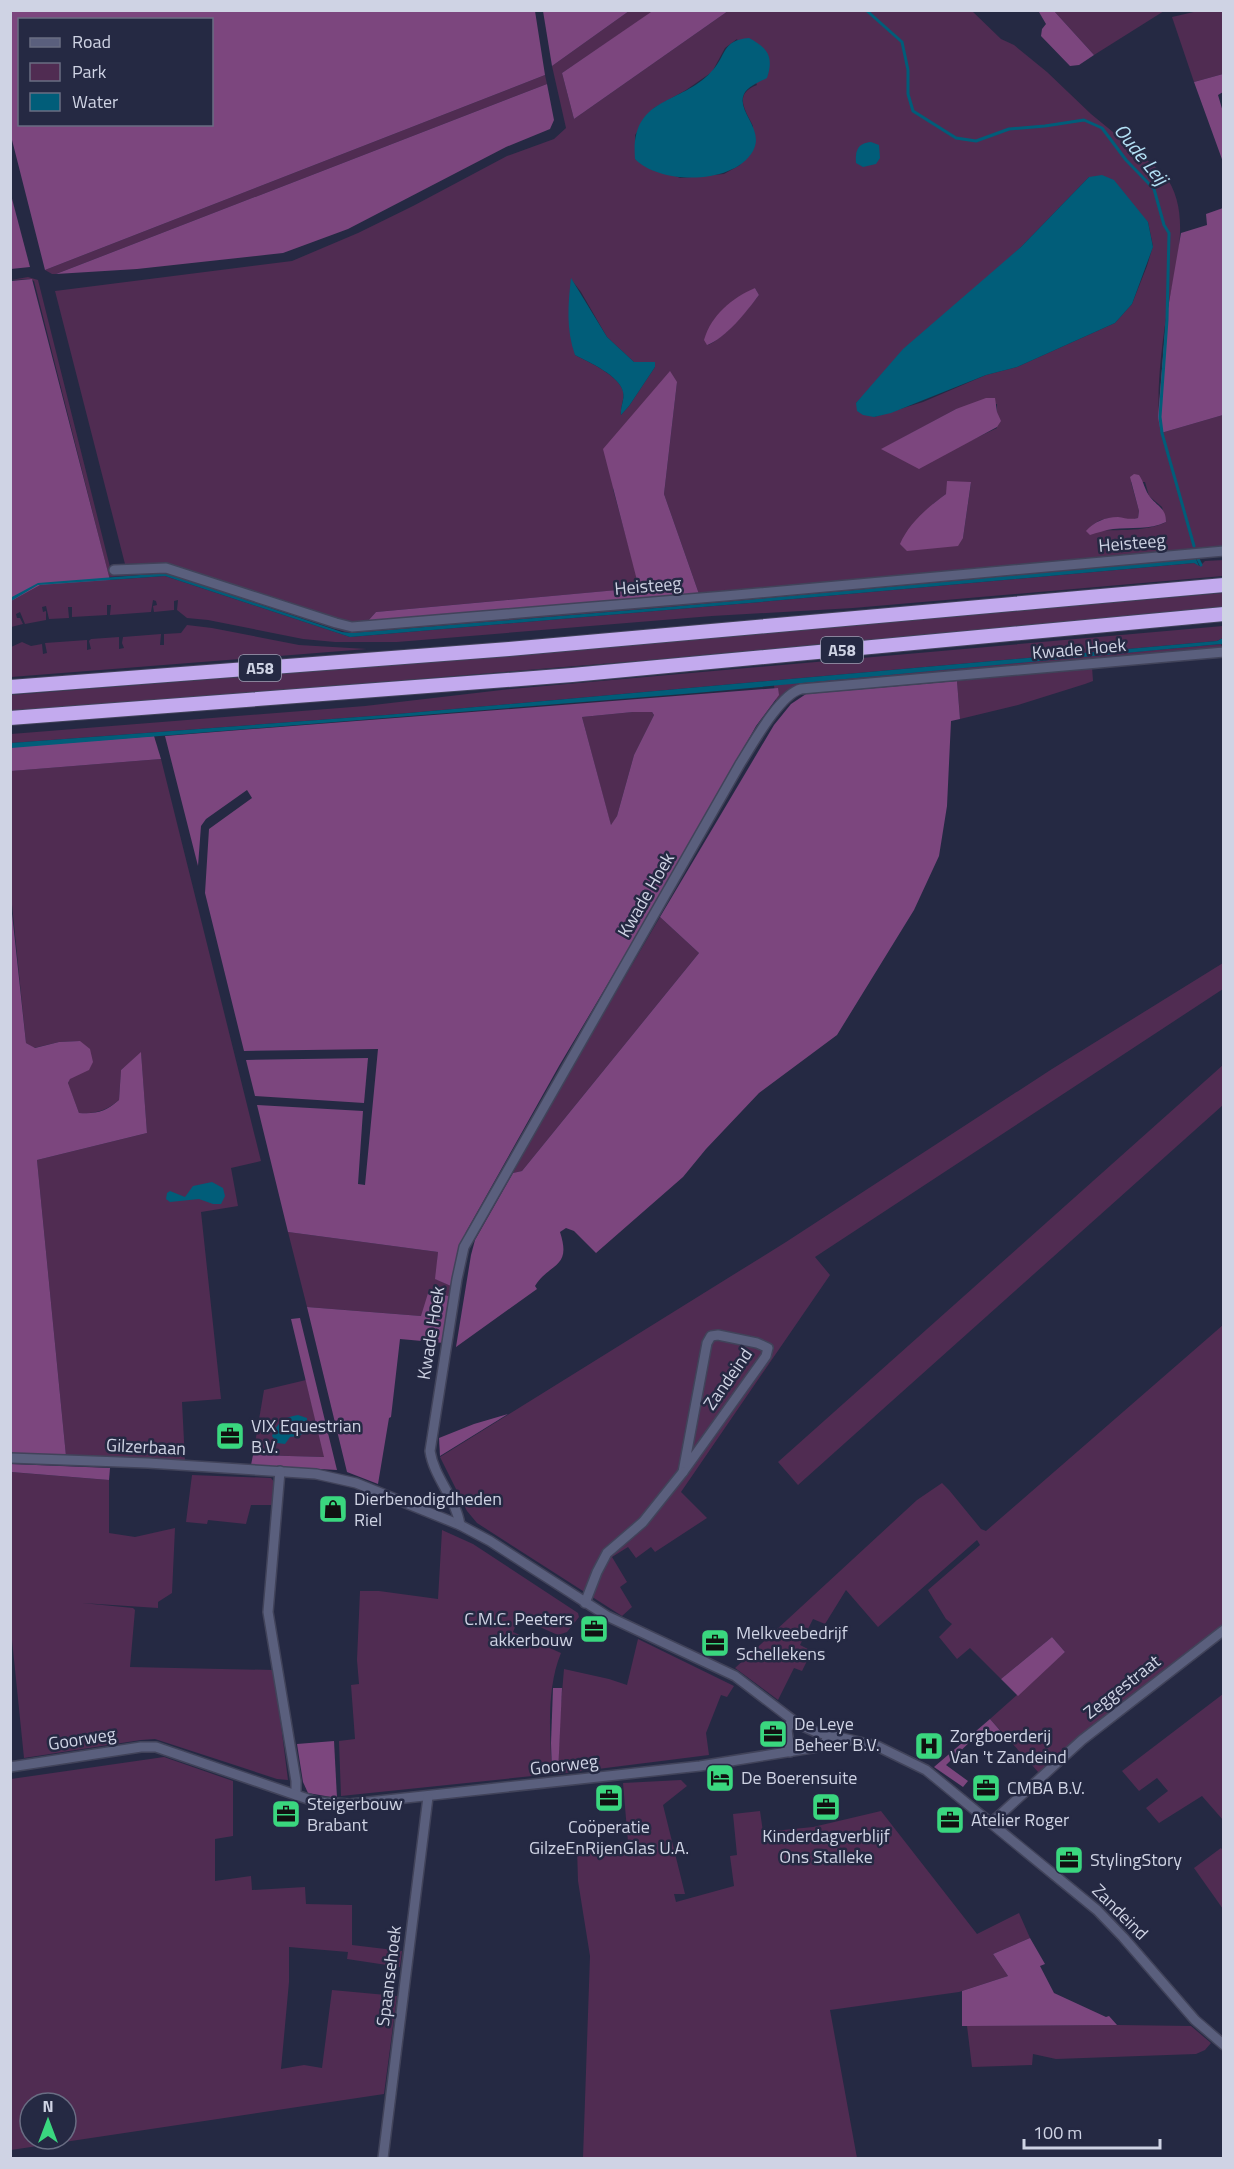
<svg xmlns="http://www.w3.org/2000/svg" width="1234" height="2169" viewBox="0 0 1234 2169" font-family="'Titillium Web',sans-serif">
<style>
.green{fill:#502c52;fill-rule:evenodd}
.forest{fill:#7c467e;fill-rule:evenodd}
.water{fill:#015d79}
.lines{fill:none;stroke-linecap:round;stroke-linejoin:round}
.stream{stroke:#015d79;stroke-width:3}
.minor-casing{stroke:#41435a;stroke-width:12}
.highway-casing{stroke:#41435a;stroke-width:16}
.minor{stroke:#5a5f7d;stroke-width:9}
.highway{stroke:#c3aaee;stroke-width:14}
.labels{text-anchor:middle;stroke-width:5;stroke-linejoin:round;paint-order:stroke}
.shield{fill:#252943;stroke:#9ca0b4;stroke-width:1.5}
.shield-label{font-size:16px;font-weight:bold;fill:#cfd3e4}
.street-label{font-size:18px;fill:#cfd3e4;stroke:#252943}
.poi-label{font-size:18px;fill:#cfd3e4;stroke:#252943;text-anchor:start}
.water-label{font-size:20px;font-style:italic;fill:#b4e1f6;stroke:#252943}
</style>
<rect width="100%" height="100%" fill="#252943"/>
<g class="green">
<path d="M 629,11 L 654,11 L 562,73 L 574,119 L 728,11 L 972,11 L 1001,39 L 1014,45 L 1047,72 L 1091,114 L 1164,174 C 1195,214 1173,274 1166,318 C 1161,352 1155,401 1161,433 L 1223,415 L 1223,548 L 699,594 L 664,494 L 677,382 L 613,489 L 640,588 L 376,612 L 367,622 L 350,623 L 265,598 L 163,563 L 125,564 L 55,291 L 292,261 L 358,233 L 413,206 L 507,156 L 554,139 L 566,128 L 552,66 ZM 737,39 L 757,85 C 734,94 744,108 753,126 L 740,165 L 724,174 L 680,178 L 635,159 L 635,135 L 654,108 L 686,90 L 712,72 L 725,48 ZM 1089,177 L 1148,222 L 1153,246 L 1147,266 L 1132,304 L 1115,323 L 1017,367 L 986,375 L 923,402 L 874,417 L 856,403 L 1021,247 ZM 571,279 L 581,292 L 607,337 L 634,362 L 655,362 L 655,367 L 629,406 L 621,415 C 620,406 625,399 623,391 C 619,376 589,362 575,355 ZM 755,288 L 759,295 C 747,310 725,338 708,345 ZM 997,404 L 997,428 L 951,450 L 882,449 L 956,409 ZM 1131,482 L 1145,482 L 1149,496 L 1162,507 L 1166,522 C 1145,533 1110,529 1087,531 C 1105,509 1118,524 1138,518 L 1139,511 ZM 971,483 L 963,538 L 933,504 L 946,494 Z"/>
<polygon points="1054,11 1164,11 1094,55"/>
<polygon points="1198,11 1223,11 1223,74 1194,82 1172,17"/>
<polygon points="545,75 547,84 56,274 52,274 45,270"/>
<polygon points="28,277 38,280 110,567 112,568 113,574 169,570 344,628 356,629 1223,554 1223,556 669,607 352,633 345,632 166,573 109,577 34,281 30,279 11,280"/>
<polygon points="1224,560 1223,576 853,608 712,616 397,642 335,642 303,639 208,620 187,618 177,610 178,600 174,601 174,610 154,612 153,606 157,605 156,601 153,600 151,612 110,615 111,605 107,605 107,615 72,617 72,607 68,607 69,618 49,619 46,606 42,607 43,612 46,611 46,620 25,624 20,612 16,614 17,618 20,618 23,624 11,627 10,601 38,585 165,576 350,637 749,603 1194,563 1200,566 1205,561"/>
<polygon points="1223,593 1223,608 638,661 11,712 11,695 468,659"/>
<polygon points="187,625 212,628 299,645 367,649 11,677 11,647 22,642 31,646 42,644 43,654 47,653 45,643 87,640 87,650 91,649 89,641 91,639 119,637 119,649 124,648 122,643 123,637 161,634 160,645 164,645 164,634 181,633"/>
<polygon points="1223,626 1223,638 1217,641 386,715 11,743 11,734 365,706 511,689"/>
<polygon points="1221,644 1223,649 794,688 787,691 776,703 774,685"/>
<polygon points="1092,667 1093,681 1085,684 1018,705 960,719 957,681"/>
<polygon points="633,712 652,712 654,715 634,755 617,816 611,826 582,717"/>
<path d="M 161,759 L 261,1161 L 231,1168 L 238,1206 L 201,1212 L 221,1399 L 182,1402 L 185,1461 L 66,1456 L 37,1160 L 147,1133 L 141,1053 L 121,1070 L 119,1100 C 106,1111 95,1114 79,1113 L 68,1084 L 80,1041 L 59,1042 L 34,1048 L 26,1043 L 11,895 L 10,771 Z"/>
<polygon points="660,917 699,953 522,1171 513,1173 544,1115"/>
<polygon points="1223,963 1223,989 815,1257 830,1275 681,1492 707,1518 655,1552 651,1547 636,1558 628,1547 612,1557 627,1582 620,1587 632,1607 622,1616 477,1523 467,1511 440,1457 786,1242 1052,1069"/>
<polygon points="1223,1065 1223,1105 798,1485 778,1462"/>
<polygon points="288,1232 438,1252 436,1279 453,1287 451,1297 421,1316 307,1307"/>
<polygon points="1223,1325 1223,1625 1143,1687 1039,1773 990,1719 1065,1652 1052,1637 1001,1679 970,1648 957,1659 939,1637 952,1624 946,1619 928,1590 980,1545 977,1540 878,1627 846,1590 825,1624 813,1619 800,1645 812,1651 802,1671 794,1668 778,1700 735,1668 917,1500 942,1483 949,1490 981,1529 986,1531"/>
<polygon points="306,1380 325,1457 253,1455 264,1390"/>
<polygon points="10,1472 109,1480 109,1533 135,1537 175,1528 172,1593 158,1602 158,1608 82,1603 133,1608 135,1610 130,1667 274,1670 288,1780 277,1779 155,1739 141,1740 24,1758 11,1630"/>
<polygon points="192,1475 271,1478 275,1483 274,1505 251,1505 246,1524 208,1520 207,1524 186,1522"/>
<path d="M 442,1530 L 473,1544 L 578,1613 L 579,1617 L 567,1632 L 558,1635 L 519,1618 L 513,1632 L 561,1653 C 546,1689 550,1736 552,1774 L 341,1796 L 339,1741 L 355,1739 L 351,1685 L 359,1684 L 357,1660 L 360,1591 L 379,1591 L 438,1599 Z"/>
<polygon points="638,1639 734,1686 727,1697 721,1695 706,1733 709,1755 558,1774 560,1716 564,1669 609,1679 627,1685"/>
<polygon points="1223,1694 1223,1820 1202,1796 1159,1823 1146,1808 1168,1791 1157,1778 1139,1791 1122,1771"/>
<path d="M 164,1757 L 233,1781 L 233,1836 L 215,1839 L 215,1881 L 251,1876 L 252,1890 L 305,1887 L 306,1904 L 352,1905 L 352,1945 L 402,1951 L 400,1967 L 347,1959 L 348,1952 L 289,1947 L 289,1982 L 281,2069 L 304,2065 L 322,2068 L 332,1990 L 397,1996 L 384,2094 L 11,2150 L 11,1779 ZM 30,2103 L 66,2103 L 66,2139 L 30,2139 Z"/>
<polygon points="681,1780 687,1786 663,1805 685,1894 674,1894 676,1902 734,1886 730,1856 737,1855 733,1814 760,1811 763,1832 813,1827 881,1811 977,1934 1019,1913 1030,1938 993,1954 1008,1976 959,1992 830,2010 857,2158 583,2158 590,1956 578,1881 577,1847 595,1844 596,1852 606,1851 605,1844 628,1842 623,1783"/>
<polygon points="1221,1848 1224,1852 1223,1909 1194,1868"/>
<polygon points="1117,2025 1191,2026 1211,2043 1205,2050 1196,2054 1056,2059 1033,2054 1032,2065 972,2067 967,2026"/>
</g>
<g class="forest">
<polygon points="654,10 728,11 574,119 562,73"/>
<path d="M 10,11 L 535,11 L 545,75 L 45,270 L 11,136 ZM 20,20 L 212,20 L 212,124 L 20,124 Z"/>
<polygon points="543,11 543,10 629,11 552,66"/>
<polygon points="1035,11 1054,11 1094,55 1079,65 1070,66 1041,36 1042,29 1046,24 1039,12"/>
<polygon points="1223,74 1223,92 1218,95 1223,112 1223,162 1194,82"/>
<polygon points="547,84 554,120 550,129 506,147 348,229 283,253 137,269 56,274"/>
<polygon points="11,195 30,267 11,269"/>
<polygon points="1223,208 1223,415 1161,433 1158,417 1166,320 1181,233 1207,225 1206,214"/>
<polygon points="32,279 110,580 40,585 11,601 11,281"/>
<path d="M 755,288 L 759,295 C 747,311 726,338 707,345 L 704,340 C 711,315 732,298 755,288 Z"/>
<polygon points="670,371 677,382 664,494 699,594 367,622 376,612 639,588 603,449"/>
<polygon points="986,398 995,398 997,412 1001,421 997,427 919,469 881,449 956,409"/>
<path d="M 1134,474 L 1139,475 C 1144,482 1145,491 1150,497 C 1158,507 1166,508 1166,522 C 1150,530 1131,527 1113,529 C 1105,530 1097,533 1090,535 L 1086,531 C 1094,522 1105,517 1118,517 C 1125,518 1130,520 1138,518 L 1139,511 L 1130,477 Z"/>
<path d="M 947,481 L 971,482 L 963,538 L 958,546 L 907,551 L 900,544 C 909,523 928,507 946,494 Z"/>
<path d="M 957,681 L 960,719 L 951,721 L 947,806 L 939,856 L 914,910 L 837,1035 L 759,1093 L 706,1149 L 683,1177 L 596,1253 L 574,1231 L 566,1228 L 560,1232 C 572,1269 550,1262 535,1286 L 537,1289 L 456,1347 L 471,1255 L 475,1240 L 513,1173 L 522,1171 L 699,953 L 660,917 L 774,725 L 791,704 L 806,694 Z"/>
<path d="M 778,688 L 779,695 L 756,726 L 676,869 L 559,1066 L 466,1232 L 453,1287 L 435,1279 L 438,1252 L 288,1232 L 257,1105 L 363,1111 L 358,1184 L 365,1185 L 378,1049 L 244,1051 L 205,893 L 209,829 L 252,798 L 247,790 L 206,819 L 201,826 L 198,866 L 165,736 ZM 633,712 L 652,712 L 654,715 L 634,755 L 617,816 L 611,825 L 582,717 Z"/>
<polygon points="154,736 161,759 11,771 11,747"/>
<path d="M 10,895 L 26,1043 L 35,1048 L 59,1042 L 80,1041 L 90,1049 L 93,1062 L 89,1070 L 70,1079 L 68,1083 L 79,1113 C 97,1114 105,1112 119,1100 L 121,1070 L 141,1052 L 147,1133 L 37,1160 L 66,1456 L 11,1454 Z"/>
<polygon points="368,1058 364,1103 255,1096 246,1060"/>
<polygon points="429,1290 451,1297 444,1343 400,1339 391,1417 389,1418 378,1484 347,1472 307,1307 421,1316"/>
<polygon points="300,1318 336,1466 337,1470 251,1465 253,1455 324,1457 291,1319"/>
<polygon points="508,1414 440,1456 439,1438 474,1424"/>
<polygon points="11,1464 110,1468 109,1480 11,1472"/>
<polygon points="1052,1637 1065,1652 1018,1696 1001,1679"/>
<polygon points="553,1688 562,1688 558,1774 552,1774 551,1743"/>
<polygon points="990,1719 1004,1735 995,1736 987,1744 977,1735 946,1765 968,1781 963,1787 934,1767"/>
<polygon points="334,1741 337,1798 308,1793 303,1782 297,1744"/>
<polygon points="1030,1938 1045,1964 1040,1966 1054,1993 1106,2017 1109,2016 1117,2025 962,2026 962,1991 1008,1976 993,1954"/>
</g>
<g class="water">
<path d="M 749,38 C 768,48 774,57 767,78 C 760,82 748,86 744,94 C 736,111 765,129 753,151 C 734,185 660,185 635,159 C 630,96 679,106 711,72 C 727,56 721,40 749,38 Z"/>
<path d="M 871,142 L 879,145 L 880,158 L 876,164 L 863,167 L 856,163 C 855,150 858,143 871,142 Z"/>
<polygon points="1102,175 1114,180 1148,222 1153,247 1132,304 1115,323 1017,367 986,375 891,413 874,417 863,415 857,411 856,403 903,349 1021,247 1089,177"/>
<path d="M 571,278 L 607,337 L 634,362 L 655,362 L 655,367 L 629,406 L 621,415 C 620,407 625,399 623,392 C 620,376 589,362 575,355 C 566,330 568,304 571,278 Z"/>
<polygon points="1194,559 1196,559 1199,566 1194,563 749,603 350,637 165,576 38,585 11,601 10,598 38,583 166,573 342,632 352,633 669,607"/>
<polygon points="1223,638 1223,645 1221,644 696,693 11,748 11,743 386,715 1217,641"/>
<polygon points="212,1182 223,1188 225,1196 221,1204 213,1204 199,1199 170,1202 166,1199 167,1193 170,1191 185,1197 193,1186"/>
<path d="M 298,1415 L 307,1418 L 307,1431 L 299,1436 L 290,1437 L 285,1444 L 277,1443 L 272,1436 C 277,1423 284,1417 298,1415 Z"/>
</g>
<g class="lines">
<g class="stream">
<polyline points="866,10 902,42 908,70 908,94 913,111 956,138 976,141 1009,129 1045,126 1084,120 1102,128 1126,160 1154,189 1164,225 1169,233 1167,320 1160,417 1162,433 1194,546"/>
<polyline points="1198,559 1201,565"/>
</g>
<g class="minor-casing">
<g id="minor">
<polyline points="114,570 166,568 336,623 352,627 725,596 1224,551"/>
<polygon points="718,1335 757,1343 768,1348 766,1356 683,1472 707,1343 711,1336"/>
<polyline points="10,1458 148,1463 316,1474 356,1483 460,1525 490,1541 607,1616 735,1676 798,1724 816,1732 877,1746 926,1770 1097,1910 1123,1937 1195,2020 1224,2045"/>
<polyline points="280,1471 268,1612 296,1781 296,1795"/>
<path d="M 460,1525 C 456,1498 434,1478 430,1451 L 457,1279 L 464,1247 L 740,764 C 752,745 780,694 801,689 L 1224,652"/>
<polyline points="585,1603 597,1572 607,1553 643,1522 683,1472"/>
<polyline points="790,1752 787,1730 792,1720"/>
<polyline points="10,1767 141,1747 156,1747 296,1795 317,1802 350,1804 700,1766 818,1747 823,1745 830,1735"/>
<polyline points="991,1823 1082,1740 1224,1630"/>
<polyline points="383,2158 428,1797"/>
</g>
</g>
<g class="highway-casing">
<g id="highway">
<polyline points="10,687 509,649 1224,585"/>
<polyline points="10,718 572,675 1224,614"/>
</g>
</g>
<use href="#minor" class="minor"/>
<use href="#highway" class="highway"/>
</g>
<defs>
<g id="office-square" transform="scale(1.5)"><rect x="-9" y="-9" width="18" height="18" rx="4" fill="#3ad77f" stroke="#252943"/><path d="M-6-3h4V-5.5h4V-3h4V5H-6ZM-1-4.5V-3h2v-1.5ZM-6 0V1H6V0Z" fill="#111"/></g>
<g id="shop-square" transform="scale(1.5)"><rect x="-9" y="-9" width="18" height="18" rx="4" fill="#3ad77f" stroke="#252943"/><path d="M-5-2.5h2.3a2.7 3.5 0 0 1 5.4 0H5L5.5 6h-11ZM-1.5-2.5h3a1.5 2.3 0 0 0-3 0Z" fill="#111"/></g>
<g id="hospital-square" transform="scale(1.5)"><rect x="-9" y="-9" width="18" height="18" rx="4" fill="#3ad77f" stroke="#252943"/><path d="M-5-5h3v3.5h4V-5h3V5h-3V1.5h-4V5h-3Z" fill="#111"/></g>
<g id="hotel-square" transform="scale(1.5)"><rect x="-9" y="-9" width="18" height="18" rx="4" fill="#3ad77f" stroke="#252943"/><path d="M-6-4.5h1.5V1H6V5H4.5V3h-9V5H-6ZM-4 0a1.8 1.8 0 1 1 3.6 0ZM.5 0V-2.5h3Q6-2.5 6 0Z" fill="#111"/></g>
</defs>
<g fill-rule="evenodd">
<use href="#office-square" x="230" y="1436"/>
<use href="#shop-square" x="333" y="1509"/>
<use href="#office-square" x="594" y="1629"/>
<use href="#office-square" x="715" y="1643"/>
<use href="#office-square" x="773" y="1734"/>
<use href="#hospital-square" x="929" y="1746"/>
<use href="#hotel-square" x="720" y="1778"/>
<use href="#office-square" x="986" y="1788"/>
<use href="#office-square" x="609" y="1798"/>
<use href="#office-square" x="826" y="1807"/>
<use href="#office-square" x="286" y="1814"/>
<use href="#office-square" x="950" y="1820"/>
<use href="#office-square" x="1069" y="1860"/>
</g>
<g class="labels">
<g class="shield">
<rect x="821" y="637" width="42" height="26" rx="4.5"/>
<rect x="239" y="655" width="42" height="26" rx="4.5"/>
</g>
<g class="shield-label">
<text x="842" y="656">A58</text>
<text x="260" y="674">A58</text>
</g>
<g class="street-label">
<text transform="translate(1132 543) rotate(-5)" y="6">Heisteeg</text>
<text transform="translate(648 586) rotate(-5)" y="6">Heisteeg</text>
<text transform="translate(1079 649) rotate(-5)" y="6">Kwade Hoek</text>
<text transform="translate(646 895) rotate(-60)" y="6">Kwade Hoek</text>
<text transform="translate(431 1333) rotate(-81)" y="6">Kwade Hoek</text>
<text transform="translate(728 1379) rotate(-55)" y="6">Zandeind</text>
<text transform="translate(146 1447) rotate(3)" y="6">Gilzerbaan</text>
<text transform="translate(1122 1687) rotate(-38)" y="6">Zeggestraat</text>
<text transform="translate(82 1739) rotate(-9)" y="6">Goorweg</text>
<text transform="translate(564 1765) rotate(-7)" y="6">Goorweg</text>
<text transform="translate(1120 1912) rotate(45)" y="6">Zandeind</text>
<text transform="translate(389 1976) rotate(-83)" y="6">Spaansehoek</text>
</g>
<g class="poi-label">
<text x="251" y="1432">VIX Equestrian<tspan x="251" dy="21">B.V.</tspan></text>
<text x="354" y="1505">Dierbenodigdheden<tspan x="354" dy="21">Riel</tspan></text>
<text x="573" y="1625" text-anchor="end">C.M.C. Peeters<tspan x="573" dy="21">akkerbouw</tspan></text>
<text x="736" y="1639">Melkveebedrijf<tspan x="736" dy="21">Schellekens</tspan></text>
<text x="794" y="1730">De Leye<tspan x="794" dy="21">Beheer B.V.</tspan></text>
<text x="950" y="1742">Zorgboerderij<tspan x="950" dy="21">Van 't Zandeind</tspan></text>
<text x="741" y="1784">De Boerensuite</text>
<text x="1007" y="1794">CMBA B.V.</text>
<text x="307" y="1810">Steigerbouw<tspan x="307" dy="21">Brabant</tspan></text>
<text x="971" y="1826">Atelier Roger</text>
<text x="609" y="1833" text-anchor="middle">Coöperatie<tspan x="609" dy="21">GilzeEnRijenGlas U.A.</tspan></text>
<text x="826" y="1842" text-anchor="middle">Kinderdagverblijf<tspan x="826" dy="21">Ons Stalleke</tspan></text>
<text x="1090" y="1866">StylingStory</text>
</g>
<g class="water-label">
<text transform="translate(1141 154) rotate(51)" y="7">Oude Leij</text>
</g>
</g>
<rect width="1234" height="2169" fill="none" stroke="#cfd3e4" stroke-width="24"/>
<rect x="18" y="18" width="195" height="108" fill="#252943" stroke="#696d83" stroke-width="1.5"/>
<rect x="30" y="38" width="30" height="9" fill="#5a5f7d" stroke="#696d83" stroke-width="1.5"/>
<text x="72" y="48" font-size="18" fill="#cfd3e4">Road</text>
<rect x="30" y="63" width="30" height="18" fill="#502c52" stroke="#696d83" stroke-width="1.5"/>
<text x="72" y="78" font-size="18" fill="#cfd3e4">Park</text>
<rect x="30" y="93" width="30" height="18" fill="#015d79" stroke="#696d83" stroke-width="1.5"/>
<text x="72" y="108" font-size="18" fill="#cfd3e4">Water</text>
<g transform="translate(48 2121)"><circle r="28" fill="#252943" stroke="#696d83" stroke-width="1.5"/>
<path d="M0-4.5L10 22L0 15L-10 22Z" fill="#3ad77f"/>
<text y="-9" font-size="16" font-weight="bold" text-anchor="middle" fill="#cfd3e4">N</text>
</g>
<path d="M1024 2139v9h136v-9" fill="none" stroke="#cfd3e4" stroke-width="3"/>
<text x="1033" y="2139" font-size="18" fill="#cfd3e4" stroke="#252943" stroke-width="4.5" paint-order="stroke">100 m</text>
</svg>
